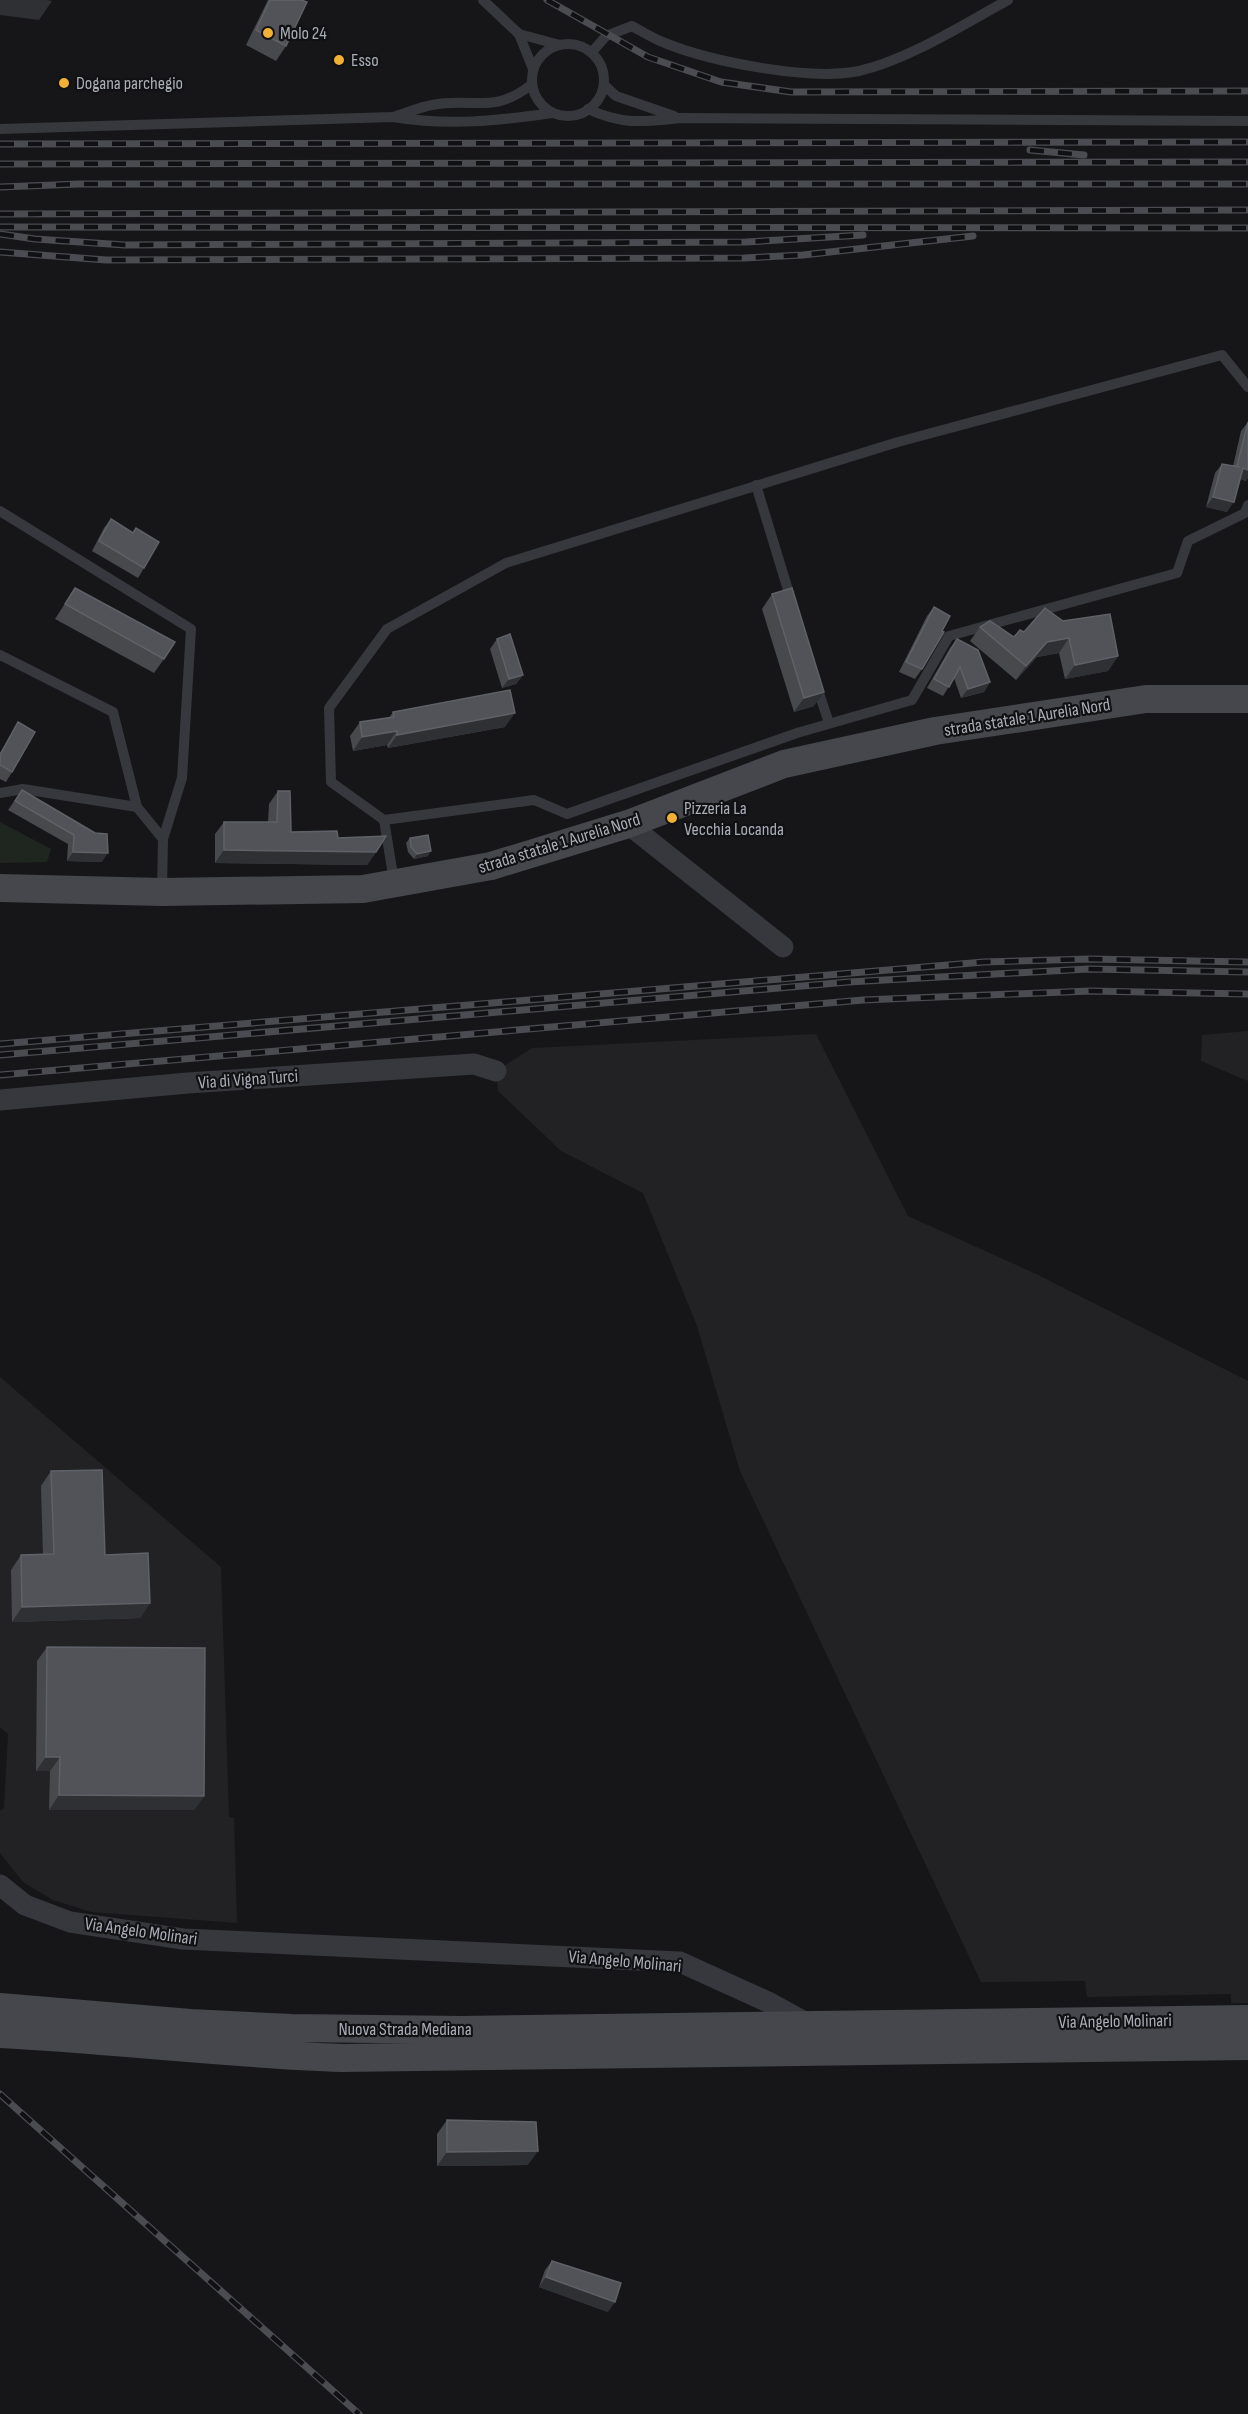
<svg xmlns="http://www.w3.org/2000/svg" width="1248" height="2414" viewBox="0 0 1248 2414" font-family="'Sofia Sans Condensed',sans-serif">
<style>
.built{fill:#222225}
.green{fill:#1e261f}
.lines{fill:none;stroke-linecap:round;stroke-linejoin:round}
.lane{stroke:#37383d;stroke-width:10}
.street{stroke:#37383d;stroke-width:21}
.secondary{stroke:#45474d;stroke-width:28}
.rail-casing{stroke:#4a4c52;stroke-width:7}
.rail{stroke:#111113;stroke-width:4.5;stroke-dasharray:14;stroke-linecap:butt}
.wall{fill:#47494d}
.shaded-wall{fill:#2f3033}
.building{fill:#525359;stroke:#5f6168;stroke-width:1.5}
.poi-dot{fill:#f2b134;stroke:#111113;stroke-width:2}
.labels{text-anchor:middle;stroke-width:4.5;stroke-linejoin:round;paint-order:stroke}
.poi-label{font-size:18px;fill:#a8adb8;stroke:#111113;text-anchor:start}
.street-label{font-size:18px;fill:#a8adb8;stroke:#111113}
</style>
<rect width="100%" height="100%" fill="#161618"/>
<g class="built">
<polygon points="1248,1031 1248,1081 1201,1061 1202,1035"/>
<polygon points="816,1034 908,1216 1036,1274 1248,1381 1248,2003 1231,2003 1231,1994 1087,1997 1085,1981 981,1982 740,1471 697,1326 643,1193 561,1151 498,1091 496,1071 532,1048"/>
<polygon points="0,1377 221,1567 229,1817 234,1818 237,1923 91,1912 53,1900 23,1882 0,1853 0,1811 4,1808 8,1734 0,1727"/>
</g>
<polygon class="green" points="0,822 51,849 47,862 0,863"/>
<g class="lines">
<g class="lane">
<polyline points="483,0 519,34 533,69"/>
<polyline points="519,34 560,45"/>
<circle cx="568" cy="80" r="36"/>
<path d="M 592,52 L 606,36 L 632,26 C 643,32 654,39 665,43 C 712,62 810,81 859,71 C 908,60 964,24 1008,0"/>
<polyline points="604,85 616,96 674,116"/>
<path d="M 588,109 C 622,125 643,122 680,118 L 1248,121"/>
<path d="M 396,116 C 407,113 420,107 432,105 C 473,97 494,115 532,84"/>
<path d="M 0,129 L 393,117 C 449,126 497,121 552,113"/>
<polyline points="756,485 792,603"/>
<polyline points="0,511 191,629 182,778 163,839 162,891"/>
<polyline points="0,655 113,712 137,807 163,839"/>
<polyline points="816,684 829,723"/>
<polyline points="0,793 23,789 137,807"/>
<polyline points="384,820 331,782 329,708 387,629 506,563 898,442 1222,355 1248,387"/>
<polyline points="394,881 384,820 534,800 567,814 797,733 912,700 949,636 1177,573 1188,541 1245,513 1248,505"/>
</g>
<g class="street">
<polyline points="628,824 783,947"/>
<polyline points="0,1100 188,1083 474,1064 496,1071"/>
<polyline points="0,1885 25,1905 70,1922 183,1939 680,1962 768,2002 810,2025"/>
</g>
<g class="secondary">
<polyline points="0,888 162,892 363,889 491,866 628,824 784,764 935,731 1146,699 1248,699"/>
<polyline points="0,2007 190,2023 291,2028 463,2030 1248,2019"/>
<path d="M 0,2034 C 114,2040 227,2054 342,2058 L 1248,2046"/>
</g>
<g class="rail-casing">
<g id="rail">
<polyline points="547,0 648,57 721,82 791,92 1248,91"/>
<polyline points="0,144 1248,142"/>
<polyline points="1030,150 1084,155"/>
<polyline points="0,164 1248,162"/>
<polyline points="0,187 79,184 1248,184"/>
<polyline points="0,214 1248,210"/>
<polyline points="0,227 1248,228"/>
<polyline points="0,234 35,239 125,245 746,242 863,235"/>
<polyline points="0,252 106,260 744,258 803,255 973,236"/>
<polyline points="0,1044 984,962 1090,959 1248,962"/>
<polyline points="0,1055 848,982 1088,969 1248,972"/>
<polyline points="0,1075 863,1000 1090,991 1248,994"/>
<polyline points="0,2094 359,2414"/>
</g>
</g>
<use href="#rail" class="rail"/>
</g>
<g class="wall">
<polygon points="268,0 301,0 286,46 276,61 246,45"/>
<polygon points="1248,422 1248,478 1246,481 1240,479 1227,512 1206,507 1215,473 1222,464 1233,466 1241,431"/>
<polygon points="111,519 144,568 138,578 92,551 104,528"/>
<polygon points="75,588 164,659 154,673 55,619"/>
<polygon points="772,594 814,706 794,712 762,609"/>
<polygon points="934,607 922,669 915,679 899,672 927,616"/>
<polygon points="1063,621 1118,656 1108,671 1065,679 1059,653 1037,657 1016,680 970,641 980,627 1014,637 1024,632"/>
<polygon points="497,639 523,675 516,684 502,688 490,649"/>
<polygon points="957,639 990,682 984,692 961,698 954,678 943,696 927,688 950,648"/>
<polygon points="393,712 505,727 388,748 387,745 353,751 350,736 360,722 389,718"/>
<polygon points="18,722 12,772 6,782 0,779 0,753 12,732"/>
<polygon points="22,790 95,833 102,862 67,861 68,844 8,810"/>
<polygon points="278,791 291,832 338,838 376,852 367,865 215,863 215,834 224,822 268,822 269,804"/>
<polygon points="410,838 428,856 414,859 408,852 406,843"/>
<polygon points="51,1471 105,1555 150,1603 140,1618 12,1622 11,1570 21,1555 43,1555 41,1486"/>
<polygon points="47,1647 204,1796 194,1810 49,1810 50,1771 36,1771 37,1661"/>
<polygon points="447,2120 528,2165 437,2166 437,2134"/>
<polygon points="552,2261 608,2312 539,2287 545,2270"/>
</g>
<g class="shaded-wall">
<polygon points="0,0 47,0 52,1 39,20 0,15"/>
<polygon points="1243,468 1248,470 1248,478 1246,481 1236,478"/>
<polygon points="1213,497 1234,502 1227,512 1206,507"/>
<polygon points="1069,638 1059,653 1037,657 1016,680 1026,666 1047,642"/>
<polygon points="1118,656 1108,671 1065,679 1075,665"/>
<polygon points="523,675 516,684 502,688 509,679"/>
<polygon points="990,682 984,692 961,698 968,689"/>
<polygon points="824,692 814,706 794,712 804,698"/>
<polygon points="515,713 505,727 388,748 397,735"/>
<polygon points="397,731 387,745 353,751 362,737"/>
<polygon points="224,850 376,852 367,865 215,863"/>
<polygon points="431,851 428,856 414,859 417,854"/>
<polygon points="73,852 108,853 102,862 67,861"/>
<polygon points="150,1603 140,1618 12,1622 22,1607"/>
<polygon points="46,1757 60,1757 50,1771 36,1771"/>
<polygon points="59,1795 204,1796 194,1810 49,1810"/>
<polygon points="538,2151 528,2165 437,2166 447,2152"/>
<polygon points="546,2277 615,2302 608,2312 539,2287"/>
</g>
<g class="building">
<polygon points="270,0 301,0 307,2 286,46 256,30"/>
<polygon points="1248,422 1248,470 1243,468 1234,502 1213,497 1222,464 1240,467 1237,466"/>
<polygon points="111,519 133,533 136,528 159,542 144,568 99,541"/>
<polygon points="75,588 175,642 164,659 65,604"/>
<polygon points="792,588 824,692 804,698 772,594"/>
<polygon points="934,607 950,616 942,631 944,632 922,669 906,662"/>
<polygon points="1045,608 1063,621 1110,614 1118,656 1075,665 1069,638 1047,642 1026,666 980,627 990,621 1014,637 1020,630 1024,632"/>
<polygon points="510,634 523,675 509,679 497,639"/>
<polygon points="957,639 978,650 990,682 968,689 960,667 949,687 934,679"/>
<polygon points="510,690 515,713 397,735 397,731 362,737 360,722 394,717 393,712"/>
<polygon points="18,722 35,732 12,772 0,765 0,755"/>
<polygon points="22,790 95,833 107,834 108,853 73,852 74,835 15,801"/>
<polygon points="278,791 290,791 291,832 337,831 338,838 386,836 376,852 224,850 224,822 277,822"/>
<polygon points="428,835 431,851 417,854 411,847 410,838"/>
<polygon points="102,1470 105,1555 148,1553 150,1603 22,1607 21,1555 54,1554 51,1471"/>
<polygon points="47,1647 205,1648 204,1796 59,1795 60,1757 46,1757"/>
<polygon points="447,2120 536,2122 538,2151 447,2152"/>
<polygon points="552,2261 621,2283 615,2302 546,2277"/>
</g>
<g class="poi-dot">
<circle cx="268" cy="33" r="6"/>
<circle cx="339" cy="60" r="6"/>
<circle cx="64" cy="83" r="6"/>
<circle cx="672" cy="818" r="6"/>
</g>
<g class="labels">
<g class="poi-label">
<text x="280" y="39">Molo 24</text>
<text x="351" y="66">Esso</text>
<text x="76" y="89">Dogana parchegio</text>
<text x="684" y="814">Pizzeria La<tspan x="684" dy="21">Vecchia Locanda</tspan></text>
</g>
<g class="street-label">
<text transform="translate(1027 717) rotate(-9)" y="6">strada statale 1 Aurelia Nord</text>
<text transform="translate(559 843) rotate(-17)" y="6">strada statale 1 Aurelia Nord</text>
<text transform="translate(248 1079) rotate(-4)" y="6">Via di Vigna Turci</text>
<text transform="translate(141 1931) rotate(8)" y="6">Via Angelo Molinari</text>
<text transform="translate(625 1961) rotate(5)" y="6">Via Angelo Molinari</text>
<text transform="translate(1115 2021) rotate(-1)" y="6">Via Angelo Molinari</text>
<text x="405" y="2035">Nuova Strada Mediana</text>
</g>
</g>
</svg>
